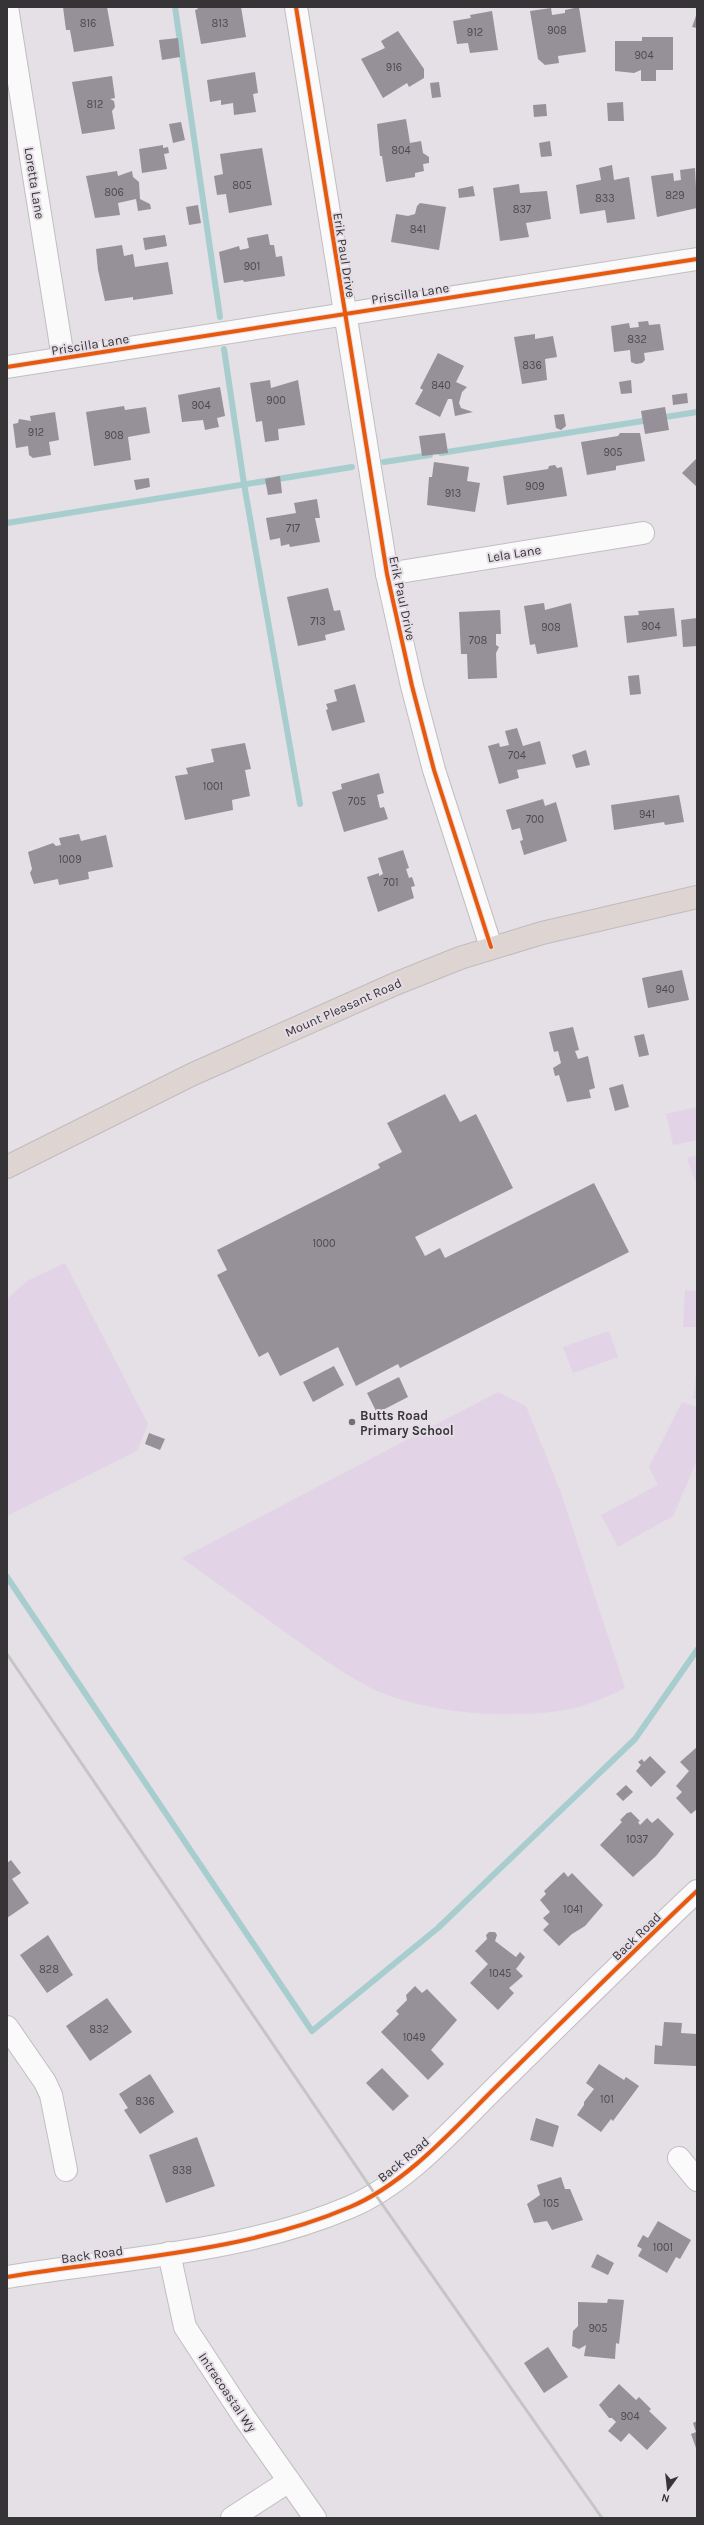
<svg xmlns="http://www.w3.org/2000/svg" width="704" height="2525" viewBox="0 0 704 2525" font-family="Karla,sans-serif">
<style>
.green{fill:#e2d3e7}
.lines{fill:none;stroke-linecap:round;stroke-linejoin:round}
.stream{stroke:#a8cdcf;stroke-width:6}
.building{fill:#969098}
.street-casing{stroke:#c1bec1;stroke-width:24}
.highway-casing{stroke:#bebcbe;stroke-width:24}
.street{stroke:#fbfafb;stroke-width:22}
.highway{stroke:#ded4d2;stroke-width:22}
.rail{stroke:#c5c5c6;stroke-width:3}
.cycleway-casing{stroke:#e5dee7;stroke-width:6}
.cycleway{stroke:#e8590c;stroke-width:4}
.poi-dot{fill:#737074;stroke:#e5dee7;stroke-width:1.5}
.labels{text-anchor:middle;stroke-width:4;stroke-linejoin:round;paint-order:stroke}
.number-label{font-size:11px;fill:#4e4b4f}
.street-label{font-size:13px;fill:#363437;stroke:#e5dee7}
.poi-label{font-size:13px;font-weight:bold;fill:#363437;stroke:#e5dee7;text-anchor:start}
</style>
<rect width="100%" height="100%" fill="#e4e0e5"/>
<g class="green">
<polygon points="697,1107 697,1140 673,1145 666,1114"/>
<polygon points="697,1155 697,1202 696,1183 687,1158"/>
<polygon points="65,1263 148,1424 137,1451 7,1516 7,1299 27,1281"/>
<polygon points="685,1290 697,1291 697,1327 683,1327"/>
<polygon points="609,1331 618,1357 573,1373 563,1347"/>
<polygon points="697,1366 697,1399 693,1399"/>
<path d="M 498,1392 L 526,1406 L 561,1493 L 625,1688 C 604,1698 583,1708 559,1711 C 502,1719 422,1713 369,1687 C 340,1672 315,1653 288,1634 C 253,1609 217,1583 182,1558 Z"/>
<polygon points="682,1402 697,1407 697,1460 673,1516 618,1547 601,1515 658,1485 649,1467"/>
</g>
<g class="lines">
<g class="stream">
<polyline points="175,7 220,317"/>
<polyline points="224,349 244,484 300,804"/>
<polyline points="659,418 697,412"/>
<polyline points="441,453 649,420"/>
<polyline points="384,462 430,455"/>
<polyline points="7,523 352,467"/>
<polyline points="7,1577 312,2031 438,1928 635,1739 697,1650"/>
</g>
</g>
<g class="building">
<polygon points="63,7 107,7 114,46 74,52 70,30 66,30"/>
<polygon points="197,7 241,7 246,37 201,44 195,10 198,9"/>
<polygon points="579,7 586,52 558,56 559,63 545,65 538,59 530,11 551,8 552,15 565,13 565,10"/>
<polygon points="492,11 498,50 470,53 468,43 457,44 453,21 471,18 470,15"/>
<polygon points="697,13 697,28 692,27"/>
<polygon points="398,31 424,69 424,78 409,87 407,83 383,98 361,59 385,48 381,41"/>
<polygon points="642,37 673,37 673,70 656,70 656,81 641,81 641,70 634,73 615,71 615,41 642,41"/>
<polygon points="178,38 180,57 162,60 159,40"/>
<polygon points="255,72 258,93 253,94 256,112 234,115 233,103 221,105 221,100 210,102 207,80"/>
<polygon points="112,76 115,98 110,99 114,101 115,107 112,111 115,129 82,134 72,82"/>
<polygon points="439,82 441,97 432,98 430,83"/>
<polygon points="623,102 624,121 608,121 607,103"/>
<polygon points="546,104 547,116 534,117 533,105"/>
<polygon points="406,119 410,143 421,141 423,153 429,157 429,163 423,164 424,171 415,173 415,177 386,182 382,156 380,156 377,124"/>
<polygon points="181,122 185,140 173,143 169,124"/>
<polygon points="550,141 552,156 541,157 539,143"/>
<polygon points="163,145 163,148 168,147 169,153 164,154 167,169 142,173 139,149"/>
<polygon points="262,148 272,205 229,213 226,194 217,195 214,176 223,174 220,154"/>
<polygon points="612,165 614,180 629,177 635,219 607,223 605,210 580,214 576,185 601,180 599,168"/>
<polygon points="695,168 697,208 657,217 651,176 673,173 674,181 681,180 680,170"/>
<polygon points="117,171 118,176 132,171 133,177 139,182 140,199 150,204 151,209 138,211 136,199 118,203 120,215 95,218 86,176"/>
<polygon points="519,184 520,193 547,191 551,219 526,223 529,237 500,241 493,188"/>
<polygon points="473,186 475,196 459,198 458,189"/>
<polygon points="420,203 446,207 439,250 391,242 396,214 408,216 415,214 417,206"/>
<polygon points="198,205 201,223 189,225 186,207"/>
<polygon points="268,234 270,245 274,245 276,257 282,256 285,276 244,282 243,280 224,283 219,252 239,246 240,250 249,248 247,238"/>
<polygon points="165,235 167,246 145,250 143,238"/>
<polygon points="122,245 124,256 133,254 135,267 168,262 173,294 133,300 133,297 105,301 98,270 96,249"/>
<polygon points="648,321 649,325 660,324 664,350 644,353 645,360 642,363 636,364 631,362 630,350 614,352 611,326 629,323 630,328 639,327 638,322"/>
<polygon points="535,334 535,339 553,336 557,357 545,359 547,380 522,384 514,337"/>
<polygon points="438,353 464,366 456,382 467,387 462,392 459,403 461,408 473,412 455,416 452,399 448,399 440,417 415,404 423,390 420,388"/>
<polygon points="270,380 271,388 298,380 305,425 278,429 279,440 265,442 262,421 256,422 250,383"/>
<polygon points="631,380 632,393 621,394 619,382"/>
<polygon points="220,387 225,416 217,418 219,427 205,430 203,420 182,422 178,395"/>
<polygon points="687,393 688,403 673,405 672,395"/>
<polygon points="124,406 125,410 146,407 150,433 128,437 131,460 94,466 86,412"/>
<polygon points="665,407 669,430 645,434 641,411"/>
<polygon points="55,412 59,440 49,442 51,455 33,458 29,455 28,446 16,448 13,424 18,423 19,419 31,421 30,416"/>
<polygon points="564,414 566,426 561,430 556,428 554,415"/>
<polygon points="445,433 448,453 422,456 419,436"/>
<polygon points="620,433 640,433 645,461 616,466 616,470 587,475 581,442 618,436"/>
<polygon points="697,458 697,487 682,473"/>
<polygon points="434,462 469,467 467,481 480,483 475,512 427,505 429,477 432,477"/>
<polygon points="555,465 557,468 562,467 567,496 507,505 503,476 548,469 549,466"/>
<polygon points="280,476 282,493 268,495 265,479"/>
<polygon points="149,478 150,487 136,490 134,480"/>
<polygon points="317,499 320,518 315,518 320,542 290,547 289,544 281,546 280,538 270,540 266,518 296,513 294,503"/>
<polygon points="328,588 334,611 340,610 345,630 325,635 326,640 298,646 287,597"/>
<polygon points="544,603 545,610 571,603 578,647 537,654 535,644 530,645 524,606"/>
<polygon points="674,608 677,636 627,643 624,616 639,615 638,611"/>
<polygon points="500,610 501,634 496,634 496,645 499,647 496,653 497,678 468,679 467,654 461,654 459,612"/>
<polygon points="697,618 697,646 683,647 681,620"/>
<polygon points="639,675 641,694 630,695 628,676"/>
<polygon points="355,684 365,722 332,731 326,710 328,709 326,704 337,701 334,690"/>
<polygon points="517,728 523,746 540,741 546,764 517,770 519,778 499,784 488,746 499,743 500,747 509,745 505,731"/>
<polygon points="245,743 251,769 245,770 250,796 232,800 233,810 185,820 175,776 188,774 186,768 214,762 211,749"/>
<polygon points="586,750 590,765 576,768 572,755"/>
<polygon points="379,773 384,793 377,795 380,808 384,807 388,819 344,832 332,792 342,789 341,784"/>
<polygon points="679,795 684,822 665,825 664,822 614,830 611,805"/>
<polygon points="543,799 545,806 556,802 567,841 524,855 520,841 523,840 520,828 512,830 506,810"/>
<polygon points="79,834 81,841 106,835 113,867 88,872 89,879 59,885 58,879 34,884 30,873 32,869 28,852 53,843 56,846 61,845 59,838"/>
<polygon points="403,850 409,868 406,869 409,878 412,877 415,886 411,887 414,898 378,912 367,877 379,873 379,876 383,874 378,858"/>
<polygon points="682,970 689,1000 648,1008 642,978"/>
<polygon points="573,1027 579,1050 575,1051 578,1059 588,1056 595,1088 589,1090 591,1098 567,1102 559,1075 555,1076 553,1068 561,1063 558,1051 554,1052 549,1032"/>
<polygon points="644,1034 649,1055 639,1057 634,1036"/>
<polygon points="623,1084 629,1107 615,1111 609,1088"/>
<polygon points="445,1094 460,1122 476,1114 513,1188 415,1237 425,1256 440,1248 445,1258 594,1183 629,1252 400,1368 398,1364 356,1386 338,1347 280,1376 268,1352 259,1357 217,1275 227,1270 217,1250 380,1168 378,1164 402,1152 387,1123"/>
<polygon points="334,1366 344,1385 313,1402 303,1382"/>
<polygon points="399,1377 408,1397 377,1413 367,1393"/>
<polygon points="149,1433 165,1439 160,1450 145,1444"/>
<polygon points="697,1747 697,1809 691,1814 676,1798 682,1792 676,1786 689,1771 680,1762"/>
<polygon points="650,1756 666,1772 651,1787 636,1771 641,1765 638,1762 642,1759 644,1762"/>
<polygon points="626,1785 633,1792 623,1801 616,1794"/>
<polygon points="631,1812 640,1821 638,1822 640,1825 647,1818 652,1823 658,1818 674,1834 656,1856 633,1877 600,1845 622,1822 620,1820 627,1813"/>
<polygon points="11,1860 21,1873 12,1879 29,1903 7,1918 7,1863"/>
<polygon points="564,1872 568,1877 572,1873 603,1905 585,1926 572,1934 559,1946 543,1930 549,1924 543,1918 550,1912 540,1900 546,1894 544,1891"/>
<polygon points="489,1932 495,1932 497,1935 495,1941 516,1957 520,1952 525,1957 516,1969 523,1976 509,1988 514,1993 498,2010 470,1983 488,1964 475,1951 487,1939 486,1935"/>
<polygon points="48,1935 73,1975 47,1993 20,1955"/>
<polygon points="415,1986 422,1993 427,1989 457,2020 431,2050 444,2064 428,2080 381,2032 399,2014 396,2011 407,2000 406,1995"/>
<polygon points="107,1998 132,2032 90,2061 66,2026"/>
<polygon points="664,2022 682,2023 681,2033 697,2034 696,2066 654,2064 655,2045 662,2046"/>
<polygon points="599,2064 624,2080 626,2077 639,2086 613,2121 611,2119 601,2132 577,2115 584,2105 584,2102 594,2089 586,2083"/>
<polygon points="382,2068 409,2096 393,2111 366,2083"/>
<polygon points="150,2074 174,2112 140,2134 124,2110 128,2108 119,2094"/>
<polygon points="536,2118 559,2126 553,2147 530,2140"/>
<polygon points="197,2137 215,2186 166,2203 149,2155"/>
<polygon points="561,2177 565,2189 570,2189 583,2220 552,2230 547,2221 534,2223 527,2204 540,2195 537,2185"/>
<polygon points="658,2221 691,2240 680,2259 676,2257 667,2273 638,2256 642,2249 637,2246 643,2235 648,2238"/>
<polygon points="597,2254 614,2263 608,2275 591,2267"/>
<polygon points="608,2299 624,2300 619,2344 616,2343 615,2359 584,2356 586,2345 579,2349 572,2346 573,2331 578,2326 578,2302 607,2303"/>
<polygon points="548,2347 568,2377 544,2393 524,2363"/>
<polygon points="619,2384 636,2400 639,2397 651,2409 649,2411 667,2428 647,2450 629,2433 621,2442 608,2431 616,2422 612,2418 609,2418 599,2405"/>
<polygon points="697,2421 697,2447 696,2448 691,2434 696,2432 693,2423"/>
</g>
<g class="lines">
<g class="street-casing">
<g id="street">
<polyline points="7,7 63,358"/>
<polyline points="296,7 387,574 412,686 434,770 491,947"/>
<polyline points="7,367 697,259"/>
<polyline points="387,574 643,533"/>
<polyline points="7,2027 45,2082 51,2095 66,2170"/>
<polyline points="679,2158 697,2180"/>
<polyline points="169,2253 185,2327 244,2417 315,2518"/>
<path d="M 7,2277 C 121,2258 243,2253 350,2207 C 407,2183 455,2127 499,2084 C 565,2019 630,1954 697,1891"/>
<polyline points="232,2518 289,2481"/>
</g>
</g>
<g class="highway-casing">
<polyline id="highway" points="7,1167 191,1075 395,984 460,958 542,933 697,897"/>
</g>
<use href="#street" class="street"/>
<use href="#highway" class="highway"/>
<polyline class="rail" points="7,1654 375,2194 602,2518"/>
<g class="cycleway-casing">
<g id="cycleway">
<polyline points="296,7 387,574 412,686 434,770 491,947"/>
<polyline points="7,367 697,259"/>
<path d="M 7,2277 C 121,2258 243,2253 350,2207 C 407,2183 455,2127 499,2084 C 565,2019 630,1954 697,1891"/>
</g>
</g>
<use href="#cycleway" class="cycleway"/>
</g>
<circle class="poi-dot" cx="352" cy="1422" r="4"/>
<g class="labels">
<g class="number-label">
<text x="88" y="27">816</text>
<text x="220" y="27">813</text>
<text x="557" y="34">908</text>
<text x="475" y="36">912</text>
<text x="644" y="59">904</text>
<text x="394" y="71">916</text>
<text x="95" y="108">812</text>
<text x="401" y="154">804</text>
<text x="242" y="189">805</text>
<text x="114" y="196">806</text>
<text x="675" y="199">829</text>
<text x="605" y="202">833</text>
<text x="522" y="213">837</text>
<text x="418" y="233">841</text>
<text x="252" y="270">901</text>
<text x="637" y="343">832</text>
<text x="532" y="369">836</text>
<text x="441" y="389">840</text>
<text x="276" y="404">900</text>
<text x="201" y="409">904</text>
<text x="36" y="436">912</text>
<text x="114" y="439">908</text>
<text x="613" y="456">905</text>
<text x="535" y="490">909</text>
<text x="453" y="497">913</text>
<text x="293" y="532">717</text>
<text x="318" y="625">713</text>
<text x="651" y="630">904</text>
<text x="551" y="631">908</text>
<text x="478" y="644">708</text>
<text x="517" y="759">704</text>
<text x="213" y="790">1001</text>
<text x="357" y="805">705</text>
<text x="647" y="818">941</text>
<text x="535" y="823">700</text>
<text x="70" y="863">1009</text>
<text x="391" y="886">701</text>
<text x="665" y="993">940</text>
<text x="324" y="1247">1000</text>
<text x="637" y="1843">1037</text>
<text x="573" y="1913">1041</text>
<text x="49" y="1973">828</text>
<text x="500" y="1977">1045</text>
<text x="99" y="2033">832</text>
<text x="414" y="2041">1049</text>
<text x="607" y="2103">101</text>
<text x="145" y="2105">836</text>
<text x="182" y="2174">838</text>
<text x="551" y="2207">105</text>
<text x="663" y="2251">1001</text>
<text x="598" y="2332">905</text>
<text x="630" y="2420">904</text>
</g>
<g class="street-label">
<text transform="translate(35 183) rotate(81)" y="5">Loretta Lane</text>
<text transform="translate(345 255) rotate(81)" y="5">Erik Paul Drive</text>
<text transform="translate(410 293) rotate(-9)" y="5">Priscilla Lane</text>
<text transform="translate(90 344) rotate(-9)" y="5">Priscilla Lane</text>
<text transform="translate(514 553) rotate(-9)" y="5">Lela Lane</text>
<text transform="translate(403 598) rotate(78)" y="5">Erik Paul Drive</text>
<text transform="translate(343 1007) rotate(-24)" y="5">Mount Pleasant Road</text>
<text transform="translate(636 1936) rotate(-44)" y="5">Back Road</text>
<text transform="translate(403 2159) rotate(-40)" y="5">Back Road</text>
<text transform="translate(92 2254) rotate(-8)" y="5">Back Road</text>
<text transform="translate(228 2392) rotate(56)" y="5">Intracoastal Wy</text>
</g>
<g class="poi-label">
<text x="360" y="1420">Butts Road<tspan x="360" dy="15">Primary School</tspan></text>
</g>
</g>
<rect width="704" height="2525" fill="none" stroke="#363437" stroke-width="16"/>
<g transform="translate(668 2489) rotate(195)" stroke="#e5dee7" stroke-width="3" paint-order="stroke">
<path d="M0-3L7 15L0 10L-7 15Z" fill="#363437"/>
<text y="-6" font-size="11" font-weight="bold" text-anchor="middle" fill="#363437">N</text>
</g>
</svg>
